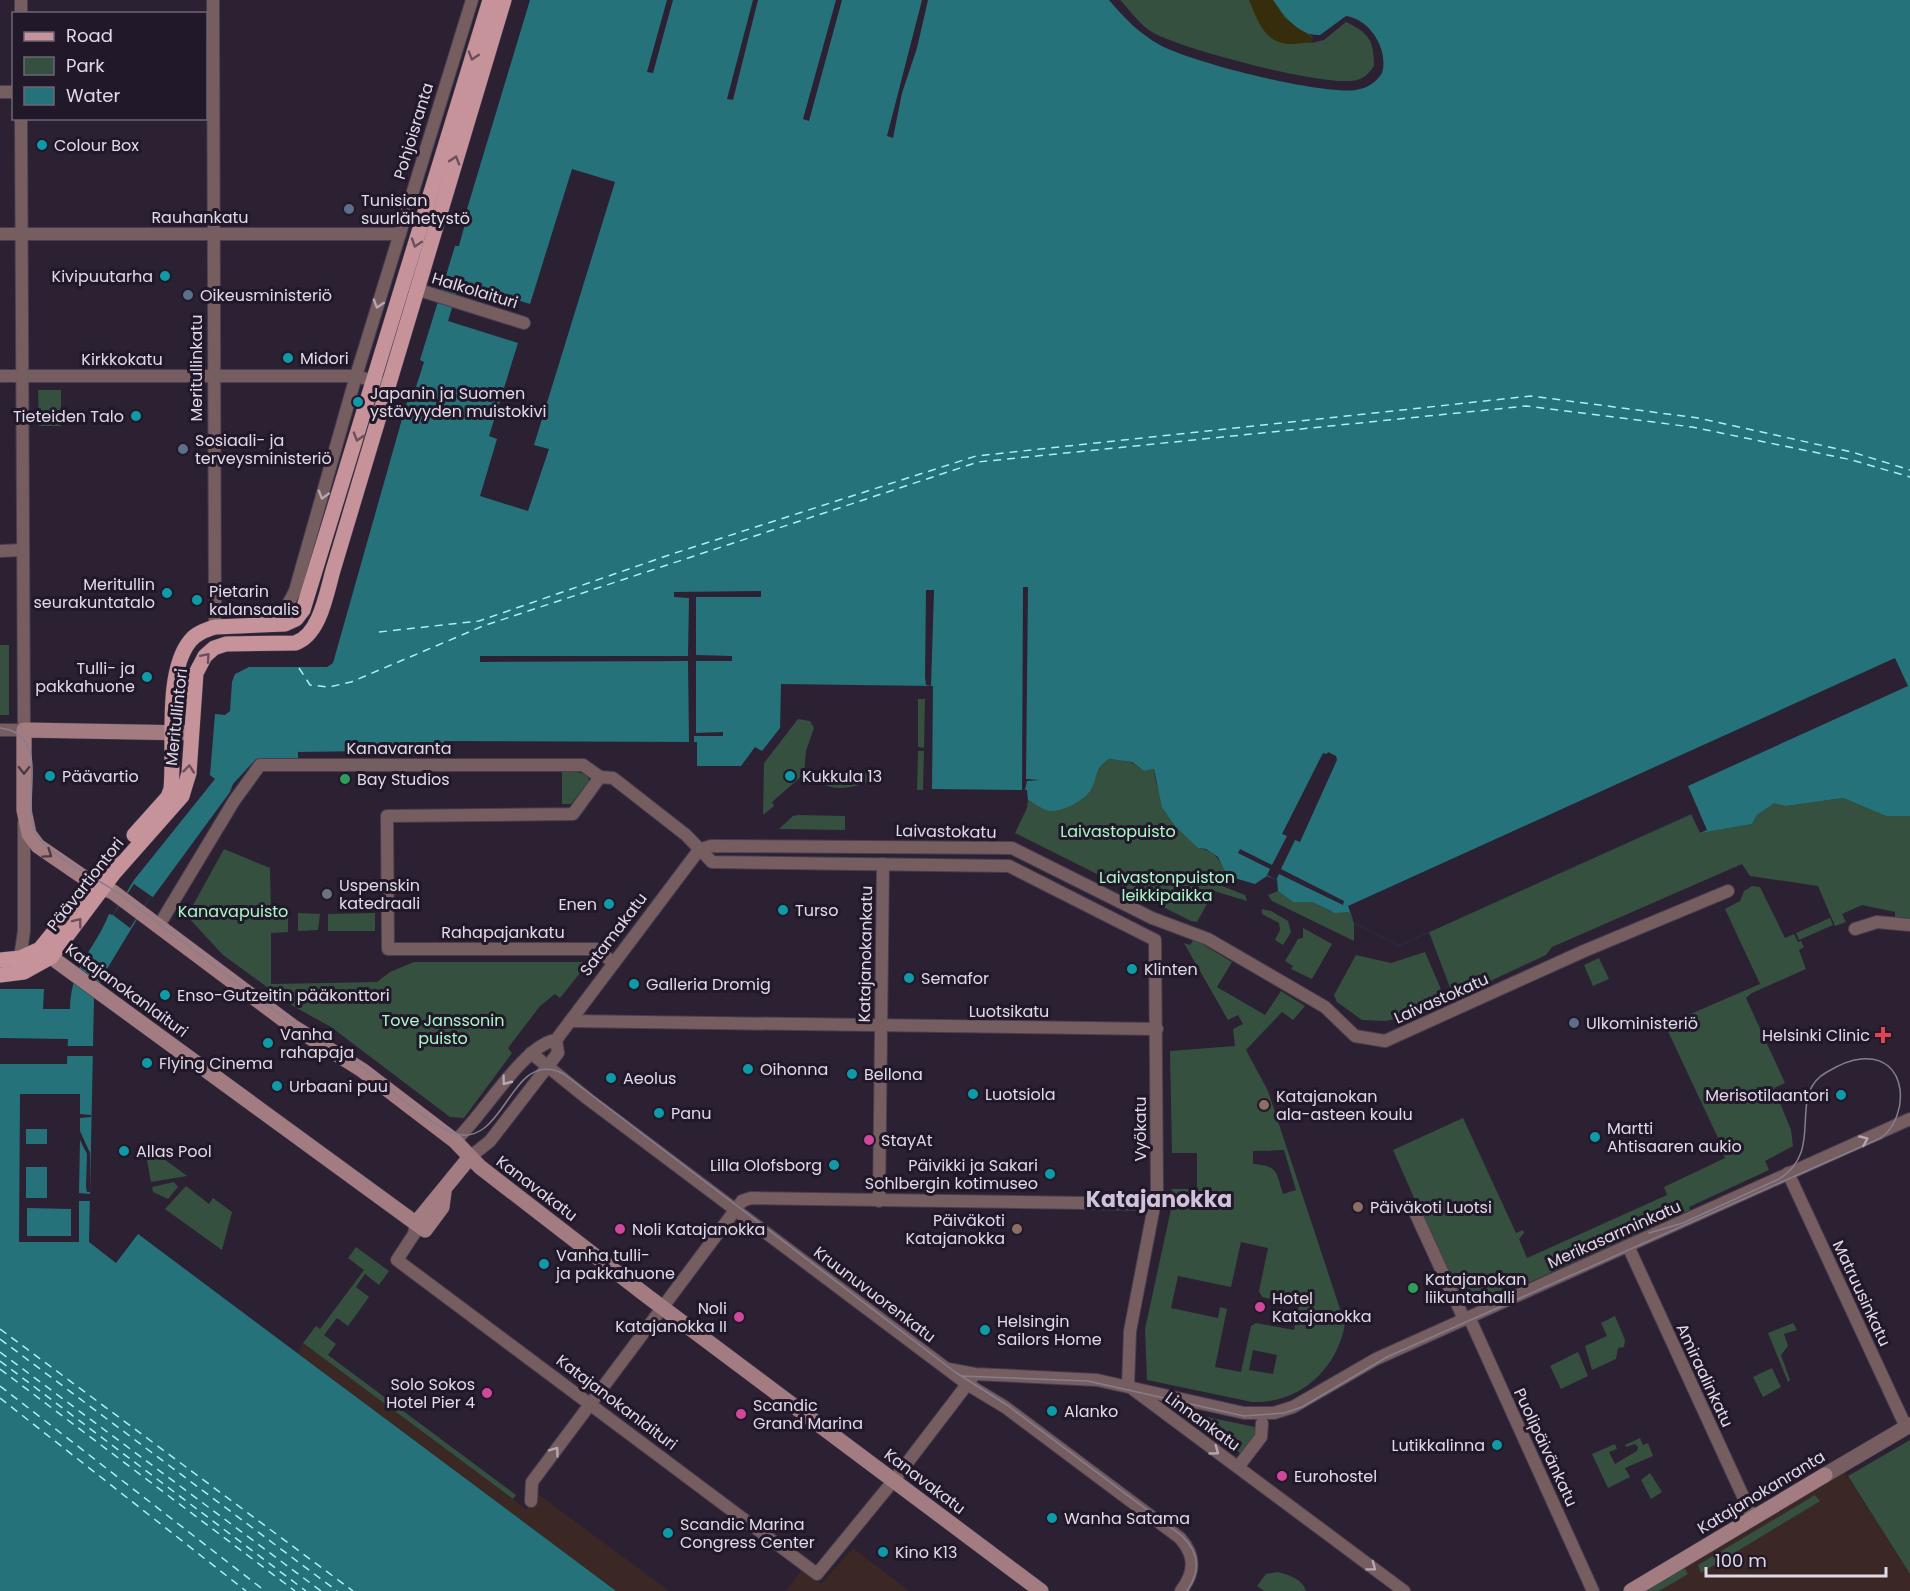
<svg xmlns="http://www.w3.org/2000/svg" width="1910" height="1591" viewBox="0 0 1910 1591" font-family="Poppins,sans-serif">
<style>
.industrial{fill:#3b2824}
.green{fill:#35503e;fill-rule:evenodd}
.sand{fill:#352d0c}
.water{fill:#26727a}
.pier{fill:#2b2133;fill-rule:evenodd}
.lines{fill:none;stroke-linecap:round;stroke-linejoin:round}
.ferry{stroke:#9ff4fe;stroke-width:1.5;stroke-dasharray:8 6;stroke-linecap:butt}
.minor-casing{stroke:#483e50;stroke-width:14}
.tertiary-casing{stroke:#483e50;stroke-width:16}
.secondary-casing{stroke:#483e50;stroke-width:16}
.primary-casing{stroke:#483e50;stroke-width:16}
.minor{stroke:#765d60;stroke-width:12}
.tertiary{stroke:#765d60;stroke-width:15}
.secondary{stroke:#a37c81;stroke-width:15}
.primary{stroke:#c6939a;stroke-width:15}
.tram{stroke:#867e8d;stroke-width:1.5}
.oneway{stroke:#6b4f5c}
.oneway2{stroke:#b6a7b0}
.oneway3{stroke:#4e3b48}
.culture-dot{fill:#0f9aa8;stroke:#211829;stroke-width:2}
.service-dot{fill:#5c6f8a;stroke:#211829;stroke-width:2}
.leisure-dot{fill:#2e9e5b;stroke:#211829;stroke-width:2}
.worship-dot{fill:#6b7280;stroke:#211829;stroke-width:2}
.health-dot{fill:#e0444e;stroke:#211829;stroke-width:2}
.education-dot{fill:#8d6e63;stroke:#211829;stroke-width:2}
.hotel-dot{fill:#d1479c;stroke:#211829;stroke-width:2}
.labels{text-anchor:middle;stroke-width:6;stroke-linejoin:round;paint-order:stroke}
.street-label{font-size:16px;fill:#e0d9e6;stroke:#211829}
.poi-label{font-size:16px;fill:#e0d9e6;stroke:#211829;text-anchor:start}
.park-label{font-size:16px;fill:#aaf8c5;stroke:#211829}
.district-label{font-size:22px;font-weight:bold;fill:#cfc2da;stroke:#211829}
</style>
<rect width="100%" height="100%" fill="#2b2133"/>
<g class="industrial">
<polygon points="303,1343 527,1510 538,1494 669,1591 616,1591 298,1353"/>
<polygon points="1844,1471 1910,1574 1910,1591 1641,1591"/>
<polygon points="853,1548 909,1591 786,1591 801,1571 821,1584"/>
</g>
<g class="green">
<path d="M 1120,0 L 1277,0 L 1313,38 L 1311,43 L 1324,40 L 1346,22 C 1369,33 1374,40 1374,66 C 1370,72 1365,78 1357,80 C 1328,88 1180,49 1152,32 C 1140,25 1130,10 1120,0 Z"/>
<polygon points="38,390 61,390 61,426 39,426"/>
<rect x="0" y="645" width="9" height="70"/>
<polygon points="918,699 925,699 924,748 918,747"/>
<polygon points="798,719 810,721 814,728 806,751 804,774 772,802 774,806 763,815 764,763"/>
<polygon points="918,751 924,751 923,790 917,790"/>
<path d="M 1109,759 L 1131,762 L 1144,771 L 1154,769 C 1156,798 1179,826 1198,848 C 1213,850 1218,857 1224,870 L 1217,884 L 1245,895 L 1247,901 L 1214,891 L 1197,922 L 1191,921 L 1015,833 L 1027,808 L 1028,800 L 1051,811 C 1067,806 1086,799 1093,782 C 1097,772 1100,766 1109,759 Z"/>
<path d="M 819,771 L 830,771 L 833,775 L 840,771 L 867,772 L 872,780 C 859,787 829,794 819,779 Z"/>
<polygon points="562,772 577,772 588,775 589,781 571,804 562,804"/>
<polygon points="1843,798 1886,816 1910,816 1910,918 1895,917 1895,912 1862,905 1842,914 1846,922 1835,926 1818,886 1750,876 1742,864 1552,947 1546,955 1454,998 1429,932 1692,814 1710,831 1752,824 1757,815 1774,802 1786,806"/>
<polygon points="799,815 845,816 845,830 779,829 793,816"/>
<polygon points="224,849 270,868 271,912 288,913 288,932 271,933 271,984 377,982 390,972 414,962 583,962 584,968 560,998 555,994 540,1006 508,1048 512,1053 464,1118 450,1117 331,1027 293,1006 223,955 187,916"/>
<polygon points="1752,886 1760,887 1785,938 1794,934 1798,942 1801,941 1804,947 1799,950 1806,969 1752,993 1746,998 1785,1083 1774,1088 1791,1130 1793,1146 1765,1161 1769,1170 1689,1207 1690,1210 1483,1303 1470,1297 1457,1296 1393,1150 1463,1118 1516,1233 1523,1230 1524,1233 1519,1239 1527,1258 1667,1195 1664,1187 1725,1158 1718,1145 1714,1146 1713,1144 1719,1140 1665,1025 1760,984 1725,909 1740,901 1744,891"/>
<polygon points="1278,891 1293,902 1312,902 1330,911 1349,912 1354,924 1354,941 1272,901 1268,895"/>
<polygon points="1262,909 1271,911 1288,921 1291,932 1283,945 1275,940 1280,930 1279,923 1262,914"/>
<polygon points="298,913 320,914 318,930 298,931"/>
<polygon points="375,913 375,931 328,931 328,914"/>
<polygon points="1830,918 1833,925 1799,940 1796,933"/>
<polygon points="1303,928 1332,944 1312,979 1291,969 1293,966 1285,961 1298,939 1303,938"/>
<path d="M 1194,939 L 1232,962 L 1217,987 L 1265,1015 L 1281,991 L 1305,1006 L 1293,1020 L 1282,1012 L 1246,1050 L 1268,1091 L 1345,1324 C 1337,1369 1300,1404 1252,1402 L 1147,1380 L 1145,1329 L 1173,1200 L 1172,1189 L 1197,1189 L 1197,1153 L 1172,1153 L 1170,1051 L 1235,1046 L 1233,1029 L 1243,1024 L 1238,1015 L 1228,1020 L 1184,943 L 1190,945 ZM 1284,1150 L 1296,1190 L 1283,1194 C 1276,1171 1278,1166 1253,1164 L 1253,1151 ZM 1241,1242 L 1268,1248 L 1259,1291 L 1262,1297 L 1299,1305 L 1294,1330 L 1256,1323 L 1251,1326 L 1241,1372 L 1215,1367 L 1227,1309 L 1220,1307 L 1218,1318 L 1171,1308 L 1178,1276 L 1231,1287 ZM 1253,1350 L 1277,1355 L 1273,1374 L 1249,1370 Z"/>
<polygon points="1425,952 1443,994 1441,1002 1420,1013 1386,1021 1362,1020 1337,1002 1334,995 1356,955 1391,963"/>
<polygon points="1599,958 1609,979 1593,986 1584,965"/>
<polygon points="144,1144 187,1176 151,1182"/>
<polygon points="174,1182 178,1187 168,1199 153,1192 152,1187"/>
<polygon points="186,1186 209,1204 213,1198 232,1212 222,1250 165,1209"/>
<polygon points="356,1247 389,1271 379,1285 365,1274 356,1287 369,1297 348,1326 337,1318 324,1335 336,1344 328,1355 516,1495 513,1499 303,1343 316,1326 320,1329 364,1270 348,1258"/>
<polygon points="1615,1316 1625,1340 1624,1347 1618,1348 1616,1359 1592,1370 1585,1346 1607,1336 1601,1323"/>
<polygon points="1793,1323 1797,1330 1784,1334 1788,1346 1781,1355 1790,1380 1788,1382 1768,1333"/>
<polygon points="1578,1352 1588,1376 1561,1389 1550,1366"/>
<polygon points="1772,1368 1781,1387 1763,1397 1753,1377"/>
<polygon points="1193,1414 1260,1428 1256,1437 1241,1454"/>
<polygon points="1640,1438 1643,1445 1648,1443 1653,1456 1625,1468 1630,1477 1608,1488 1592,1454 1615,1444 1617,1449 1609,1452 1615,1464 1637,1451 1638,1447 1635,1444 1626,1447 1625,1445"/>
<polygon points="1910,1440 1910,1574 1848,1476"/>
<polygon points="1650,1473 1662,1492 1651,1499 1641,1480"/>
<polygon points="1815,1495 1820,1501 1701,1573 1698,1565 1703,1562"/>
<polygon points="1683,1566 1688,1574 1659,1591 1641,1591"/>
<path d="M 1278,1572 C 1290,1575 1302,1579 1306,1591 L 1264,1591 L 1257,1586 L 1266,1574 Z"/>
</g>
<path class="sand" d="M 1249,0 L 1273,0 L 1285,18 L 1313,38 L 1311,43 C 1304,42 1299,44 1292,44 C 1264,44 1258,21 1249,0 Z"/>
<path class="water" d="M 530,0 L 1109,0 C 1124,18 1140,34 1160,45 C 1193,63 1321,95 1356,90 C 1367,88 1376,83 1382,73 C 1389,50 1370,19 1346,16 L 1320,35 C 1298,36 1284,15 1273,0 L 1910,0 L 1910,816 L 1886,816 L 1843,798 L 1786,806 L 1774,803 L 1757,815 L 1752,824 L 1700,833 L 1691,814 L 1399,946 L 1354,923 L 1349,912 L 1335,913 L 1312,902 L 1293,902 L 1278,891 L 1277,878 L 1276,880 L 1267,876 L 1255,884 L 1231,877 L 1224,870 L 1218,857 L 1206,849 L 1198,848 L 1175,826 L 1162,807 L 1154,769 L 1144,771 L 1132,762 L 1109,759 C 1092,772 1099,777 1090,791 C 1083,801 1065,810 1053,811 C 1044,812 1035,803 1028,800 L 1027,790 L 932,789 L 933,686 L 781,684 L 780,728 L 762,751 L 755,747 L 741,766 L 697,766 L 697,742 L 444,741 L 443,750 L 298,752 L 298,758 L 256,759 L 233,784 L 230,792 L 153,897 L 151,896 L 104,974 L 94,998 L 89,1242 L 116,1263 L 138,1234 L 616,1591 L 0,1591 L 0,1064 L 67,1064 L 68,1039 L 0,1038 L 0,989 L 44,989 L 43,1009 L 70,1009 C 71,964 94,952 109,914 L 113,915 L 134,880 L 215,779 L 210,775 L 215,714 L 225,715 L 230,711 L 232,682 L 235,674 L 249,667 L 327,667 L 333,663 L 404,412 L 412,387 L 416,387 L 424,362 L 420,360 L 455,246 L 459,246 L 466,220 L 464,219 Z"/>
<g class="pier">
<polygon points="667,0 673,0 653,73 647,72"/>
<polygon points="753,0 758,0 733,100 727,99"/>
<polygon points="836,0 842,0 809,121 803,119"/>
<polygon points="922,0 928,0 917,48 902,93 893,138 887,136"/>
<polygon points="572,169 615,182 534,445 549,449 528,511 480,496 497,439 489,436 518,343 448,321 460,282 530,304"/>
<polygon points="1023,587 1028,587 1026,779 1040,780 1027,781 1025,790 1022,790"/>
<polygon points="926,590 934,590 931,686 926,685 925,677"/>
<polygon points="761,591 761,597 696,597 696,655 732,656 732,661 696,661 696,733 723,732 723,736 694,736 694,742 689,742 688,661 480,662 480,656 688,656 689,598 674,597 674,592"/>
<polygon points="1895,658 1908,686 1688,786 1707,830 1700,833 1691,814 1399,946 1354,923 1348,906"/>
<polygon points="1328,752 1336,756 1337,760 1300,842 1295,840 1281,869 1344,901 1343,905 1279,874 1276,880 1267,875 1270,869 1238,853 1240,849 1272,865 1287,836 1282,834 1323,753 1327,754"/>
<polygon points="134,884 151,896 130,928 113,915"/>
<rect x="65" y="1046" width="29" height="10"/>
<path d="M 20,1094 L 80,1094 L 80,1114 L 91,1115 L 91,1117 L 80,1118 L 80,1131 L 90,1153 L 90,1192 L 87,1192 L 86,1187 L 87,1154 L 80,1140 L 79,1193 L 90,1194 L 90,1201 L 79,1201 L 79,1242 L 19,1242 ZM 26,1129 L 47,1129 L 47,1144 L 26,1144 ZM 26,1167 L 47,1167 L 47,1198 L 26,1198 ZM 27,1208 L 71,1209 L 71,1236 L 27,1236 Z"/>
</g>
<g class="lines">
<g class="ferry">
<polyline points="379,632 479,621 672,554 976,456 1531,396 1698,418 1852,452 1910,470"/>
<polyline points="299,668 310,685 329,687 351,682 483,626 978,462 1526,406 1692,427 1852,460 1910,477"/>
<polyline points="0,1329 353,1591"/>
<polyline points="0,1339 337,1591"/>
<polyline points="0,1352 321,1591"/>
<polyline points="0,1361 306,1591"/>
<polyline points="0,1369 295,1591"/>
<polyline points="0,1386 265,1591"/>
<polyline points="0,1398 246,1591"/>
</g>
<g class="minor-casing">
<g id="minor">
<polyline points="213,0 215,627"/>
<polyline points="21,14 21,0"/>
<polyline points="0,92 14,92"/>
<polyline points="0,234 400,234"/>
<polyline points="416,289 524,323"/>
<polyline points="0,376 356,376 387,385"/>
<polyline points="0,551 23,550"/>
<polyline points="253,625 286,608 295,591 356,376 472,0"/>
<polyline points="0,730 24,730 21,118"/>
<polyline points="600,777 573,814 387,816 388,949 596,949 614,963"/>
<polyline points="699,850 711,846 1012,848 1152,918 1208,939 1325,1007 1355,1036 1385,1041 1584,951 1728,891"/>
<polyline points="158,927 234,801 260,765 583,765 600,777 613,778 686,835 712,862 1009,866 1155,940 1157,1191 1130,1331 1128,1386"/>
<polyline points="1855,929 1877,922 1910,925"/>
<polyline points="20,958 24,931 24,823"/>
<polyline points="570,1021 1157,1029"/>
<path d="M 531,1053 L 588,1099 L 967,1384 L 1005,1407 L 1180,1538 C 1196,1556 1195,1572 1181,1591"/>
<path d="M 455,1141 C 482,1117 524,1044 556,1040 L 699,850"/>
<polyline points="470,1157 490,1141 558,1053 556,1040"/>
<polyline points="1788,1173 1906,1427"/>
<polyline points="879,1201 883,864"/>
<polyline points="1413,1208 1464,1319"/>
<polyline points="416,1223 414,1234 397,1260 817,1574 894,1480 972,1378"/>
<polyline points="1628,1246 1753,1518"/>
<polyline points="1469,1317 1593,1591"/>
<polyline points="948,1369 975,1374 1097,1380 1244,1413 1274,1413 1293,1407 1376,1359 1910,1119"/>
<polyline points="1134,1390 1404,1591"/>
<polyline points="1238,1467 1261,1437 1262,1423"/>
<polyline points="531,1501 532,1482 742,1201 751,1198 1156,1204"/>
</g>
</g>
<g class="tertiary-casing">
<polyline id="tertiary" points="1825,1475 1910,1425"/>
</g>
<g class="secondary-casing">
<g id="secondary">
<polyline points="191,733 24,730 24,810 29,834 38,846 92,883 113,892 292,1026 362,1070 455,1141 480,1167 647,1296 1041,1591"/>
<polyline points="40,949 425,1230 442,1207 444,1192"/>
<polyline points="416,1223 470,1157"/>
<polyline points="1631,1591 1825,1475"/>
</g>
</g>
<g class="primary-casing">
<g id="primary">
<path d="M 134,835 L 168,797 L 171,789 C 175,747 164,673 190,641 C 196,633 206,630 215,627 L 285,624 L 296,619 L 303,610 L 490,0"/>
<polyline points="0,960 20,958 40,949 112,860"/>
<path d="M 0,975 L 24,972 L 51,957 L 114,873 L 182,796 L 189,773 L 196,673 L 205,656 L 214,648 L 226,644 L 295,643 C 321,635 327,589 334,567 L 504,0"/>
</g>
</g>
<use href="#minor" class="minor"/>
<use href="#tertiary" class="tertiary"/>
<use href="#secondary" class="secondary"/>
<use href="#primary" class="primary"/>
<g class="tram">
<path d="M 0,728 C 53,734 21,799 35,832 C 45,854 95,877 115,891 C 133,903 149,916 166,929 C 210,962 253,996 298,1027 C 318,1041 340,1051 360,1065 C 381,1081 433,1128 456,1134 C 506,1147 511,1046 564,1074 L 955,1372 L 1007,1405 L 1182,1536 C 1199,1552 1201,1571 1187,1591"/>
<path d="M 961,1376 L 1088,1381 L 1244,1416 L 1284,1413 L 1302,1407 L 1387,1357 L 1881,1138 C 1910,1117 1909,1054 1861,1059 C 1849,1060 1837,1066 1827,1072 C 1785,1095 1827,1149 1779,1179 L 1683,1223 L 1649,1233"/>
</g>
</g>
<defs><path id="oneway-chevron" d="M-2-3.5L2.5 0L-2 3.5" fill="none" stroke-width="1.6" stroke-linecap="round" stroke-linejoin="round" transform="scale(1.5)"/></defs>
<g class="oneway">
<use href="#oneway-chevron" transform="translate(473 56) rotate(107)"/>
<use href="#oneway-chevron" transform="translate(455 160) rotate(-73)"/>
<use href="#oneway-chevron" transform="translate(416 243) rotate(108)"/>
<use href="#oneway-chevron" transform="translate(358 437) rotate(107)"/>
<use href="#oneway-chevron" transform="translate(206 657) rotate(-49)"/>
<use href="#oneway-chevron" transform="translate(189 769) rotate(-84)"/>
<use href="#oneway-chevron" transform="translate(78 922) rotate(-52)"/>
</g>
<g class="oneway2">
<use href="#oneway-chevron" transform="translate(378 304) rotate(107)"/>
<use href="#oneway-chevron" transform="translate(323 495) rotate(106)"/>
<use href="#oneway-chevron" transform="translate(506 1081) rotate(127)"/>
<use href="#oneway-chevron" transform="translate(1864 1140) rotate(-24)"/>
<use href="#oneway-chevron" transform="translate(555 1451) rotate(-54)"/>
<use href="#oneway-chevron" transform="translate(1215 1451) rotate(36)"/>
<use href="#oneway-chevron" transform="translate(1372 1567) rotate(37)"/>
</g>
<g class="oneway3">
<use href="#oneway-chevron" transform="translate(24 770) rotate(90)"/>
<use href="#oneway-chevron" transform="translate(48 854) rotate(35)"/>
</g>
<g class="culture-dot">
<circle cx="42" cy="145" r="6"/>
<circle cx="165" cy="276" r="6"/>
<circle cx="288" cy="358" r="6"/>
<circle cx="358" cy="402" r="6"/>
<circle cx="136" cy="416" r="6"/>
<circle cx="167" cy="593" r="6"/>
<circle cx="197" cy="600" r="6"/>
<circle cx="147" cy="677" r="6"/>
<circle cx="50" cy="776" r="6"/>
<circle cx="790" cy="776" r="6"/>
<circle cx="609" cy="904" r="6"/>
<circle cx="783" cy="910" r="6"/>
<circle cx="1132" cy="969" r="6"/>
<circle cx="909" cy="978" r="6"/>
<circle cx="634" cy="984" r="6"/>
<circle cx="165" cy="995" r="6"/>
<circle cx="268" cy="1043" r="6"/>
<circle cx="147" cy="1063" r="6"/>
<circle cx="748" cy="1069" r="6"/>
<circle cx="852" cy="1074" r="6"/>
<circle cx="611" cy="1078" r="6"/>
<circle cx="277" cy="1086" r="6"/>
<circle cx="973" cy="1094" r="6"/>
<circle cx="1841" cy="1095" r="6"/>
<circle cx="659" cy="1113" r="6"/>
<circle cx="1595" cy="1137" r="6"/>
<circle cx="124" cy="1151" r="6"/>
<circle cx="834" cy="1165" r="6"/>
<circle cx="1050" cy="1174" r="6"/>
<circle cx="544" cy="1264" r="6"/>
<circle cx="985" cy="1330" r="6"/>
<circle cx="1052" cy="1411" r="6"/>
<circle cx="1497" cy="1445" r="6"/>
<circle cx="1052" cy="1518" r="6"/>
<circle cx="668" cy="1533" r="6"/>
<circle cx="883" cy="1552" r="6"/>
</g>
<g class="service-dot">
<circle cx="349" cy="209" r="6"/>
<circle cx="188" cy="295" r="6"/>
<circle cx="183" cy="449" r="6"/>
<circle cx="1574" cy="1023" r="6"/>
</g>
<g class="leisure-dot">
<circle cx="345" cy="779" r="6"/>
<circle cx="1413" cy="1288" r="6"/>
</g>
<circle class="worship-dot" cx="327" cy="894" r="6"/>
<path class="health-dot" d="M1880 1026h6v6h6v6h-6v6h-6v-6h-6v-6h6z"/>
<g class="education-dot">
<circle cx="1264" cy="1105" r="6"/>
<circle cx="1358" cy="1207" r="6"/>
<circle cx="1017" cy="1229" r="6"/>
</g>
<g class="hotel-dot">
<circle cx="869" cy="1140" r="6"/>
<circle cx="620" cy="1229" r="6"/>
<circle cx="1260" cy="1307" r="6"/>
<circle cx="739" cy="1317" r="6"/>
<circle cx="487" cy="1393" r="6"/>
<circle cx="741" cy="1414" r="6"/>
<circle cx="1282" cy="1476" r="6"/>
</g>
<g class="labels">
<g class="street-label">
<text transform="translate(413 131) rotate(-73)" y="6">Pohjoisranta</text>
<text x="200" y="223">Rauhankatu</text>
<text transform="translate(475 290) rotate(17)" y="6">Halkolaituri</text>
<text x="122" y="365">Kirkkokatu</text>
<text transform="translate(196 368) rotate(-90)" y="6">Meritullinkatu</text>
<text transform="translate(176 717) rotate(-84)" y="6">Meritullintori</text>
<text x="399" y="754">Kanavaranta</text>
<text transform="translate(946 831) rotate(1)" y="6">Laivastokatu</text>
<text transform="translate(85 884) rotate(-52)" y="6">Päävartiontori</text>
<text x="503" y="938">Rahapajankatu</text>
<text transform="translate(613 934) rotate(-53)" y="6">Satamakatu</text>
<text transform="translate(865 954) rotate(-89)" y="6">Katajanokankatu</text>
<text transform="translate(127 990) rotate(36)" y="6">Katajanokanlaituri</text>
<text transform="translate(1441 998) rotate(-24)" y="6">Laivastokatu</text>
<text x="1009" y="1017">Luotsikatu</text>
<text transform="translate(1140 1129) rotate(-90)" y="6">Vyökatu</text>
<text transform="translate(537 1188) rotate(37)" y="6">Kanavakatu</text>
<text transform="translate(1614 1234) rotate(-24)" y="6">Merikasarminkatu</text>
<text transform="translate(1862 1293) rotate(65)" y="6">Matruusinkatu</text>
<text transform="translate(875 1294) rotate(37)" y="6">Kruunuvuorenkatu</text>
<text transform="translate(1705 1375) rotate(65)" y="6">Amiraalinkatu</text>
<text transform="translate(617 1402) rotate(37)" y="6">Katajanokanlaituri</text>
<text transform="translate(1203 1421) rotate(36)" y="6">Linnankatu</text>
<text transform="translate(1546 1447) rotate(65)" y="6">Puolipäivänkatu</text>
<text transform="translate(925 1481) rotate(37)" y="6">Kanavakatu</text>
<text transform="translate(1761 1492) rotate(-31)" y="6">Katajanokanranta</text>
</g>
<g class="poi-label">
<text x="54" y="151">Colour Box</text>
<text x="361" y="206">Tunisian<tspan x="361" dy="18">suurlähetystö</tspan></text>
<text x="153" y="282" text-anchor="end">Kivipuutarha</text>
<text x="200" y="301">Oikeusministeriö</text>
<text x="300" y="364">Midori</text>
<text x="370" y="399">Japanin ja Suomen<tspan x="370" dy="18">ystävyyden muistokivi</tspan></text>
<text x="124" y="422" text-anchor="end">Tieteiden Talo</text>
<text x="195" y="446">Sosiaali- ja<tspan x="195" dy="18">terveysministeriö</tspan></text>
<text x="155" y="590" text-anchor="end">Meritullin<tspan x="155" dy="18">seurakuntatalo</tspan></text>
<text x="209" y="597">Pietarin<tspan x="209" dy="18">kalansaalis</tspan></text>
<text x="135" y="674" text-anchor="end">Tulli- ja<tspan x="135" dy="18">pakkahuone</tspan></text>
<text x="62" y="782">Päävartio</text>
<text x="802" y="782">Kukkula 13</text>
<text x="357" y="785">Bay Studios</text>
<text x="339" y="891">Uspenskin<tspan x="339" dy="18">katedraali</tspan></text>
<text x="597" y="910" text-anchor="end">Enen</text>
<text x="795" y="916">Turso</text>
<text x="1144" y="975">Klinten</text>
<text x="921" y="984">Semafor</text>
<text x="646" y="990">Galleria Dromig</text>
<text x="177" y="1001">Enso-Gutzeitin pääkonttori</text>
<text x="1586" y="1029">Ulkoministeriö</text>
<text x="280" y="1040">Vanha<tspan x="280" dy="18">rahapaja</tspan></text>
<text x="1870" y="1041" text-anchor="end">Helsinki Clinic</text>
<text x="159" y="1069">Flying Cinema</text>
<text x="760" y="1075">Oihonna</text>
<text x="864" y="1080">Bellona</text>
<text x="623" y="1084">Aeolus</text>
<text x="289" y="1092">Urbaani puu</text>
<text x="985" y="1100">Luotsiola</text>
<text x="1829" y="1101" text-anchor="end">Merisotilaantori</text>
<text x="1276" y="1102">Katajanokan<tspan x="1276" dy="18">ala-asteen koulu</tspan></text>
<text x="671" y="1119">Panu</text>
<text x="1607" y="1134">Martti<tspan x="1607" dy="18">Ahtisaaren aukio</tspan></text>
<text x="881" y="1146">StayAt</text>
<text x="136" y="1157">Allas Pool</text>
<text x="822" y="1171" text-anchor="end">Lilla Olofsborg</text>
<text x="1038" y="1171" text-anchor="end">Päivikki ja Sakari<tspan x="1038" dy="18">Sohlbergin kotimuseo</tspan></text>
<text x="1370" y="1213">Päiväkoti Luotsi</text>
<text x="1005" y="1226" text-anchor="end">Päiväkoti<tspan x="1005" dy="18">Katajanokka</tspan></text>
<text x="632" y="1235">Noli Katajanokka</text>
<text x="556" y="1261">Vanha tulli-<tspan x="556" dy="18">ja pakkahuone</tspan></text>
<text x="1425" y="1285">Katajanokan<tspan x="1425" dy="18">liikuntahalli</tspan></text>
<text x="1272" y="1304">Hotel<tspan x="1272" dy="18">Katajanokka</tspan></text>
<text x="727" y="1314" text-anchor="end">Noli<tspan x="727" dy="18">Katajanokka II</tspan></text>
<text x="997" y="1327">Helsingin<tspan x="997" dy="18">Sailors Home</tspan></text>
<text x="475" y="1390" text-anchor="end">Solo Sokos<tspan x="475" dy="18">Hotel Pier 4</tspan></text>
<text x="753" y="1411">Scandic<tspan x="753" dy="18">Grand Marina</tspan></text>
<text x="1064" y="1417">Alanko</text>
<text x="1485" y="1451" text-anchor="end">Lutikkalinna</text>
<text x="1294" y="1482">Eurohostel</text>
<text x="1064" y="1524">Wanha Satama</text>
<text x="680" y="1530">Scandic Marina<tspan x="680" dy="18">Congress Center</tspan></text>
<text x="895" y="1558">Kino K13</text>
</g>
<g class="park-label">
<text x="1118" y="837">Laivastopuisto</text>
<text x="1167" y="883">Laivastonpuiston<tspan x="1167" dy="18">leikkipaikka</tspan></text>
<text x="233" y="917">Kanavapuisto</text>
<text x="443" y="1026">Tove Janssonin<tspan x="443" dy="18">puisto</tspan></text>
</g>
<g class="district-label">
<text x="1159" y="1207">Katajanokka</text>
</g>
</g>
<rect x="12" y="12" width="195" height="108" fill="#211829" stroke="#6d6575" stroke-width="1.5"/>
<rect x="24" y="32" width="30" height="9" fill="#c6939a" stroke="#6d6575" stroke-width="1.5"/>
<text x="66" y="42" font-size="18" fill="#e0d9e6">Road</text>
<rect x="24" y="57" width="30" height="18" fill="#35503e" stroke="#6d6575" stroke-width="1.5"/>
<text x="66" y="72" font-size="18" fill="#e0d9e6">Park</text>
<rect x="24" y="87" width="30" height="18" fill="#26727a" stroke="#6d6575" stroke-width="1.5"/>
<text x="66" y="102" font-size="18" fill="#e0d9e6">Water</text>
<path d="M1706 1567v9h180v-9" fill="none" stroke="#e0d9e6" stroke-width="3"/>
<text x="1715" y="1567" font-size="18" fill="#e0d9e6" stroke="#211829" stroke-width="4.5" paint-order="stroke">100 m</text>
</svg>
